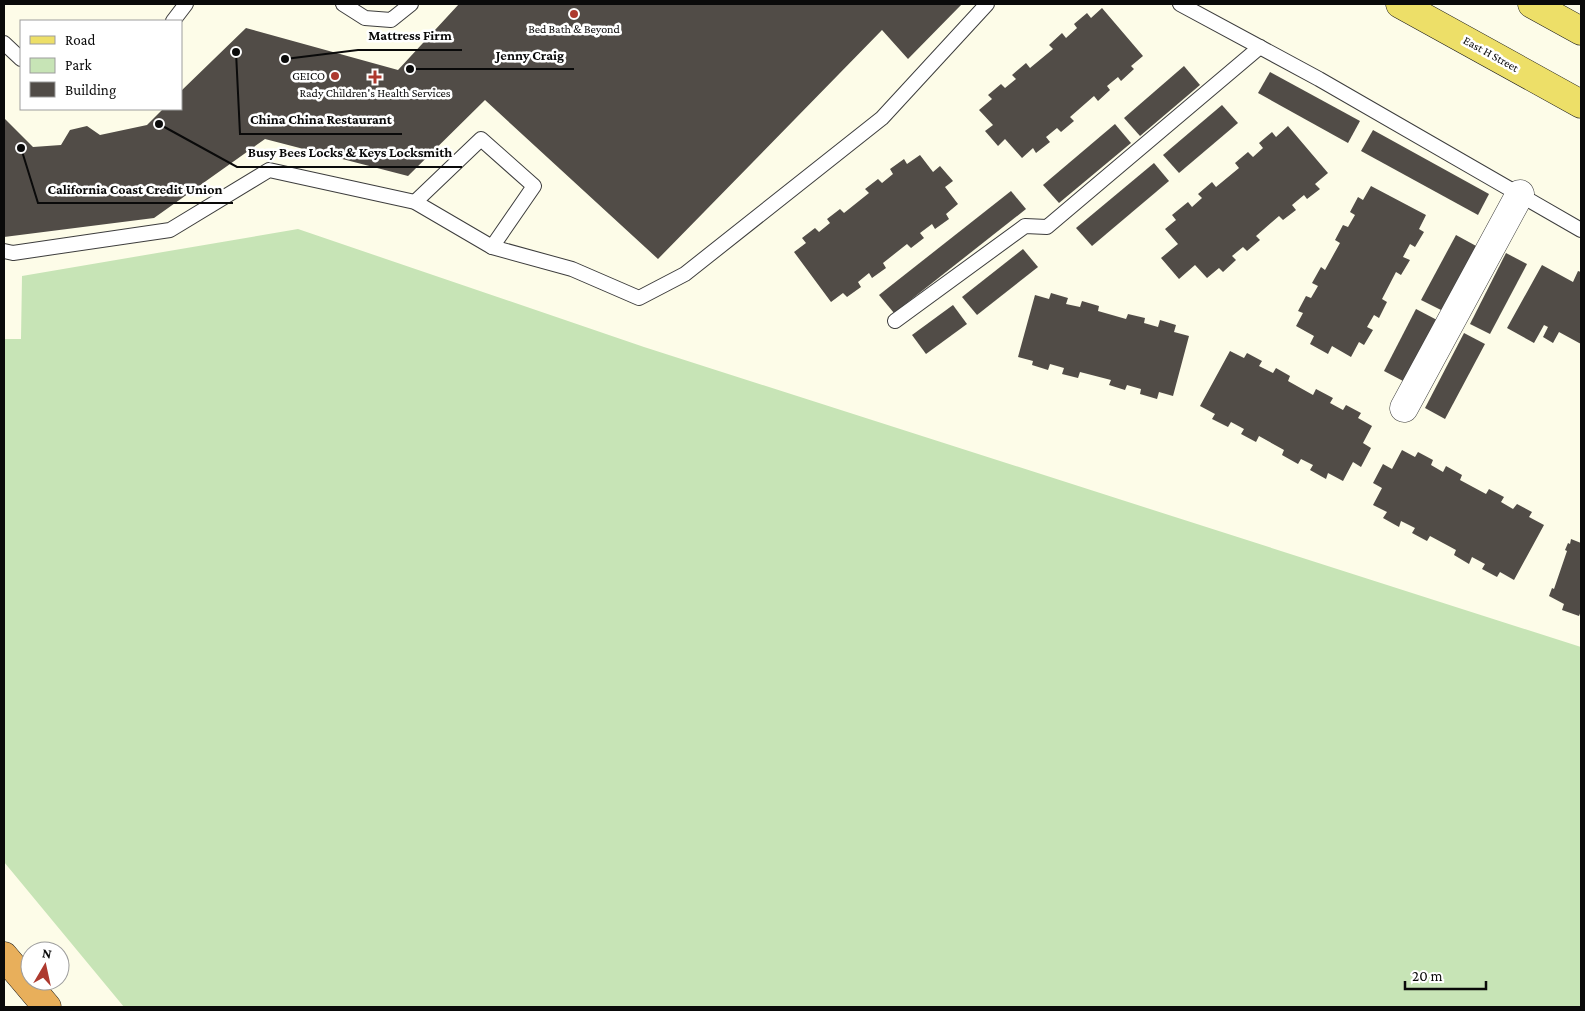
<svg xmlns="http://www.w3.org/2000/svg" width="1585" height="1011" viewBox="0 0 1585 1011" font-family="'Crimson Pro',serif">
<style>
.green{fill:#c7e4b6}
.building{fill:#514c47}
.lines{fill:none;stroke-linecap:round;stroke-linejoin:round}
.service-casing{stroke:#3d3d3d;stroke-width:16}
.minor-casing{stroke:#3d3d3d;stroke-width:29}
.primary-casing{stroke:#1b1b1b;stroke-width:29}
.motorway-casing{stroke:#1b1b1b;stroke-width:29}
.service{stroke:#fff;stroke-width:14}
.minor{stroke:#fff;stroke-width:28}
.primary{stroke:#eddf68;stroke-width:28}
.motorway{stroke:#e8af5b;stroke-width:28}
.poi-dot{fill:#ad392e;stroke:#fff;stroke-width:2}
.labels{text-anchor:middle;stroke-width:5;stroke-linejoin:round;paint-order:stroke}
.poi-label{font-size:12px;fill:#0a0a0a;stroke:#fff}
.street-label{font-size:12px;fill:#0a0a0a;stroke:#fff}
.leader{fill:none;stroke:#0a0a0a;stroke-width:2}
.callout-dot{fill:#0a0a0a;stroke:#fff;stroke-width:2}
.callout-label{font-size:14px;text-anchor:middle;font-weight:bold;fill:#0a0a0a;stroke:#fff;stroke-width:5;stroke-linejoin:round;paint-order:stroke}
</style>
<rect width="100%" height="100%" fill="#fdfce8"/>
<polygon class="green" points="298,229 644,347 1581,647 1581,1007 124,1007 4,862 4,339 21,339 22,276"/>
<g class="building">
<polygon points="459,4 962,4 908,59 882,30 658,259 485,100 408,176 265,139 154,218 4,237 4,118 33,147 61,145 70,130 87,126 100,135 147,125 163,109 181,109 181,91 246,28 398,70"/>
<polygon points="1102,8 1143,56 1131,66 1134,69 1121,81 1118,77 1107,86 1110,90 1098,101 1094,96 1070,117 1074,121 1061,132 1057,128 1046,137 1050,142 1036,153 1033,148 1022,158 1005,139 998,146 985,131 993,125 979,110 992,99 988,95 1001,84 1005,88 1016,79 1012,75 1026,63 1030,68 1053,49 1049,45 1062,33 1066,38 1077,28 1074,24 1087,13 1091,18"/>
<polygon points="1184,66 1200,85 1140,136 1124,118"/>
<polygon points="1270,72 1360,121 1348,143 1258,93"/>
<polygon points="1222,105 1238,123 1179,173 1163,155"/>
<polygon points="1115,124 1131,143 1059,203 1043,185"/>
<polygon points="1288,126 1328,173 1315,184 1320,189 1307,199 1304,195 1292,205 1296,210 1283,220 1279,216 1256,236 1260,240 1247,251 1243,247 1232,256 1236,260 1223,272 1219,268 1207,278 1195,265 1179,279 1161,258 1178,244 1165,229 1176,220 1172,215 1188,202 1192,207 1202,198 1198,194 1212,182 1216,187 1239,168 1235,163 1248,152 1253,157 1263,148 1259,143 1272,132 1276,137"/>
<polygon points="1373,130 1489,194 1478,215 1361,151"/>
<polygon points="920,155 933,172 940,166 953,181 945,187 958,204 946,214 949,219 935,229 932,224 920,233 924,238 911,248 907,244 883,263 886,268 872,278 869,273 858,282 861,287 847,297 843,293 831,302 794,252 806,243 802,238 815,228 819,232 830,223 827,219 840,209 844,213 869,193 865,189 878,179 882,183 893,174 890,169 904,159 907,164"/>
<polygon points="1154,163 1169,181 1092,246 1076,228"/>
<polygon points="1371,186 1426,215 1419,229 1424,232 1415,247 1410,244 1403,257 1410,260 1401,275 1396,272 1382,299 1387,302 1379,318 1374,315 1367,327 1373,330 1364,345 1359,342 1351,357 1332,346 1328,354 1310,344 1314,336 1296,326 1303,313 1298,311 1306,296 1311,298 1318,286 1312,283 1321,267 1325,270 1340,243 1335,240 1343,225 1348,227 1355,215 1350,212 1358,197 1363,200"/>
<polygon points="1011,191 1026,209 894,313 879,295"/>
<polygon points="1456,235 1478,247 1443,311 1421,300"/>
<polygon points="1023,249 1038,267 977,315 962,297"/>
<polygon points="1506,253 1527,264 1490,334 1470,324"/>
<polygon points="1542,265 1573,282 1578,271 1581,272 1581,344 1559,332 1553,343 1543,337 1548,327 1544,325 1534,343 1507,328"/>
<polygon points="1051,293 1068,298 1066,304 1080,307 1082,301 1099,306 1098,311 1126,319 1128,314 1145,318 1144,323 1158,327 1160,320 1176,325 1174,332 1189,336 1173,396 1159,392 1157,399 1140,394 1141,389 1127,385 1125,390 1109,385 1111,380 1080,372 1078,378 1062,374 1064,368 1050,364 1048,370 1032,365 1033,361 1018,357 1035,295 1049,299"/>
<polygon points="953,305 967,324 926,354 912,335"/>
<polygon points="1416,309 1437,320 1405,382 1384,371"/>
<polygon points="1464,333 1485,344 1445,419 1425,408"/>
<polygon points="1230,351 1244,358 1247,353 1262,361 1259,366 1273,373 1276,368 1290,376 1288,381 1313,395 1316,389 1333,398 1330,403 1343,410 1346,405 1361,413 1358,418 1372,426 1363,443 1371,448 1361,467 1353,462 1343,481 1328,473 1326,479 1310,470 1313,465 1301,459 1298,464 1282,455 1284,450 1259,436 1256,442 1241,434 1244,429 1231,422 1228,427 1212,419 1215,414 1200,406"/>
<polygon points="1402,450 1415,457 1418,452 1433,460 1431,465 1443,472 1446,466 1462,475 1460,480 1486,494 1489,489 1504,497 1501,502 1513,509 1517,504 1532,512 1529,517 1544,525 1514,580 1500,572 1497,577 1482,569 1485,564 1472,557 1469,564 1454,555 1456,550 1430,536 1427,541 1412,533 1415,528 1401,521 1399,527 1383,518 1387,512 1373,505 1382,488 1373,483 1383,464 1392,469"/>
<polygon points="1571,539 1581,543 1581,611 1579,616 1562,610 1564,604 1549,596 1552,588 1554,589 1567,551 1565,550 1568,543 1570,544"/>
</g>
<g class="lines">
<g class="service-casing">
<g id="service">
<polyline points="343,4 365,18 391,20 411,4"/>
<polyline points="1180,4 1319,79 1581,230"/>
<polyline points="173,21 186,4"/>
<polyline points="4,43 21,59"/>
<polyline points="415,202 481,139 534,186 492,247"/>
<polyline points="4,251 13,253 170,230 269,170 415,202 492,247 572,269 639,298 685,274 882,118 987,4"/>
<polyline points="895,321 1025,226 1047,227 1260,47"/>
</g>
</g>
<g class="minor-casing">
<polyline id="minor" points="1404,408 1520,194"/>
</g>
<g class="primary-casing">
<g id="primary">
<polyline points="1400,4 1581,104"/>
<polyline points="1532,4 1581,31"/>
</g>
</g>
<g class="motorway-casing">
<polyline id="motorway" points="4,956 47,1007"/>
</g>
<use href="#service" class="service"/>
<use href="#minor" class="minor"/>
<use href="#primary" class="primary"/>
<use href="#motorway" class="motorway"/>
</g>
<g class="poi-dot">
<circle cx="574" cy="14" r="5"/>
<circle cx="335" cy="76" r="5"/>
<path d="M372.5 69.5h5v5h5v5h-5v5h-5v-5h-5v-5h5z"/>
</g>
<g class="labels">
<g class="poi-label">
<text x="574" y="33">Bed Bath &amp; Beyond</text>
<text x="325" y="80" text-anchor="end">GEICO</text>
<text x="375" y="97">Rady Children's Health Services</text>
</g>
<g class="street-label">
<text transform="translate(1491 54) rotate(29)" y="4">East H Street</text>
</g>
</g>
<path class="leader" d="M285 59L358 50H462M410 69L486 69H574M236 52L240 134H402M159 124L237 167H462M21 148L38 203H233"/>
<g class="callout-dot">
<circle cx="285" cy="59" r="5"/>
<circle cx="410" cy="69" r="5"/>
<circle cx="236" cy="52" r="5"/>
<circle cx="159" cy="124" r="5"/>
<circle cx="21" cy="148" r="5"/>
</g>
<g class="callout-label">
<text x="410" y="40">Mattress Firm</text>
<text x="530" y="60">Jenny Craig</text>
<text x="321" y="124">China China Restaurant</text>
<text x="350" y="157">Busy Bees Locks &amp; Keys Locksmith</text>
<text x="135" y="194">California Coast Credit Union</text>
</g>
<rect width="1585" height="1011" fill="none" stroke="#0a0a0a" stroke-width="10"/>
<rect x="20" y="20" width="162" height="90" fill="#ffffff" stroke="#9d9d9d"/>
<rect x="30" y="36" width="25" height="8" fill="#eddf68" stroke="#9d9d9d"/>
<text x="65" y="45" font-size="15" fill="#0a0a0a">Road</text>
<rect x="30" y="58" width="25" height="15" fill="#c7e4b6" stroke="#9d9d9d"/>
<text x="65" y="70" font-size="15" fill="#0a0a0a">Park</text>
<rect x="30" y="82" width="25" height="15" fill="#514c47" stroke="#9d9d9d"/>
<text x="65" y="95" font-size="15" fill="#0a0a0a">Building</text>
<g transform="translate(45 966) rotate(9)"><circle r="24" fill="#ffffff" stroke="#9d9d9d"/>
<path d="M0-4L9 19L0 12L-9 19Z" fill="#ad392e"/>
<text y="-8" font-size="14" font-weight="bold" text-anchor="middle" fill="#0a0a0a">N</text>
</g>
<path d="M1405 981v8h81v-8" fill="none" stroke="#0a0a0a" stroke-width="2.5"/>
<text x="1412" y="981" font-size="15" fill="#0a0a0a" stroke="#ffffff" stroke-width="4" paint-order="stroke">20 m</text>
</svg>
